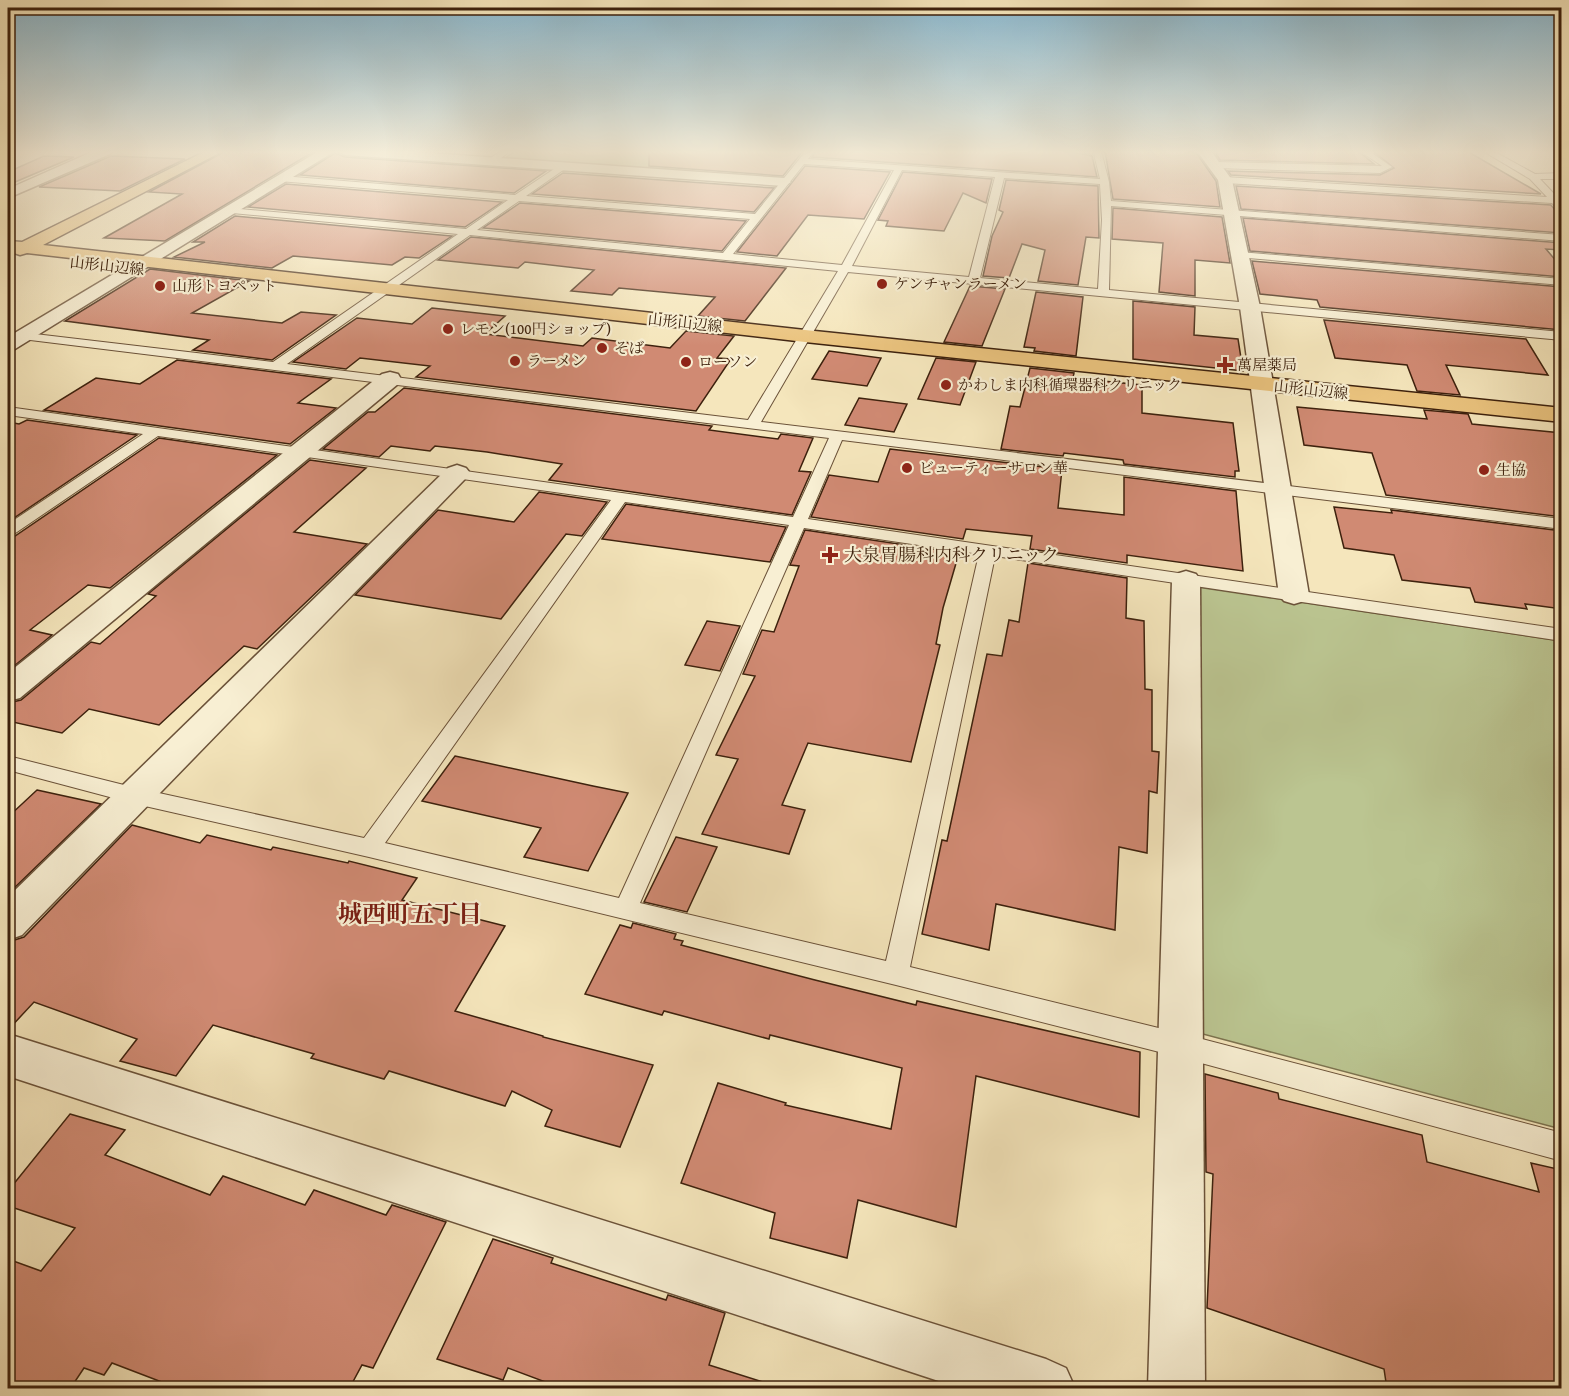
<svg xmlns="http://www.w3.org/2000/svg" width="1569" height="1396" viewBox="0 0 1569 1396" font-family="'Gentium Book Plus','Noto Serif JP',serif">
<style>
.green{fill:#bbc591;stroke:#7c734f;stroke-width:1.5}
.building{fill:#d08a73;stroke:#3d210d;stroke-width:1.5}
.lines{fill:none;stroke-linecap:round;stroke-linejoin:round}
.service-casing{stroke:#6b5239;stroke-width:2}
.minor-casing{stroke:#6b5239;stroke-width:3}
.primary-casing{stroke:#3d210d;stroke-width:3}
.service{fill:#f8efd3;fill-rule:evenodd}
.minor{fill:#f8efd3;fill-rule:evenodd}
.primary{fill:#eac37e;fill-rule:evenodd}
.poi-dot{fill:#8f2418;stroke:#f8efd3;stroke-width:2}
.labels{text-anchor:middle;stroke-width:4.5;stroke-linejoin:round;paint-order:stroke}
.far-street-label{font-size:15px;fill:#3d210d;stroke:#f8efd3}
.far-poi-label{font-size:15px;fill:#3d210d;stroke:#f8efd3;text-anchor:start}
.poi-label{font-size:18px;fill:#3d210d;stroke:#f8efd3;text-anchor:start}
.near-neighbourhood-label{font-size:24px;font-weight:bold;fill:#7a1f14;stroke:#f8efd3}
</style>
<rect width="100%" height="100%" fill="#f5e6bc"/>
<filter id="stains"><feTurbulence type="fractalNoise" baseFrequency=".00333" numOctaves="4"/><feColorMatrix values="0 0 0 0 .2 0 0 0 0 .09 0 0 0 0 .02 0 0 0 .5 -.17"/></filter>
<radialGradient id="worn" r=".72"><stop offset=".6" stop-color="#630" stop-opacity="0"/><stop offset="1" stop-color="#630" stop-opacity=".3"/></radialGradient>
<g class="green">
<polygon points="515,151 693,151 676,167 662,169 504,159"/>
<polygon points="1197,587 1561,641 1561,1129 1199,1033"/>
</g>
<g class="building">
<polygon points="226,151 313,152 165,241 104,238 182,194 149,192"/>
<polygon points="649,151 803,151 783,176 649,166"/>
<polygon points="816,151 928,154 929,151 1071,152 1092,156 1097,177 812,157"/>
<polygon points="1105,151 1195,151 1216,181 1220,207 1113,199"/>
<polygon points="1214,151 1358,151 1374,164 1220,160"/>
<polygon points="1373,151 1467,151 1541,194 1231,175 1228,171 1380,175 1394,168"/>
<polygon points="335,153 345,157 546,171 514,193 300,175"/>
<polygon points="44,156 74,157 8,185 8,172"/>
<polygon points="111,156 185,159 120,191 39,187"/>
<polygon points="805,166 890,172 864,219 808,215 777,256 737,252"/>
<polygon points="903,172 992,179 986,203 963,193 944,231 886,226 888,221 878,220"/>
<polygon points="563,173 774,188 754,212 532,194"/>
<polygon points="1006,180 1098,186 1099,238 1086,237 1078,285 1038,281 1045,250 1022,244 1009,278 983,276 992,236 1003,212 999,210"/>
<polygon points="286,184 502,202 465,227 248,207"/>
<polygon points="1236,186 1551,205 1555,210 1562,210 1562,233 1241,209"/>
<polygon points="520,203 746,221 722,251 483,228"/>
<polygon points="1113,208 1222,217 1230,263 1195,260 1195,296 1159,292 1163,243 1112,239"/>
<polygon points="235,216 452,236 419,258 405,257 392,265 293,256 272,268 174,257 205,242 193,242"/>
<polygon points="1243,218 1562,243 1562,250 1546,249 1562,268 1562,277 1250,251"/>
<polygon points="471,237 786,268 745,321 698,316 715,297 619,288 612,295 571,291 594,270 525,262 518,268 438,260"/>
<polygon points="1252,261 1562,287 1562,330 1320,307 1317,300 1260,294"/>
<polygon points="150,269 249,281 192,313 282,323 301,312 336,315 272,360 193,350 209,340 65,321"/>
<polygon points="970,286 1005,289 982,346 944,342"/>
<polygon points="1036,292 1083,297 1076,356 1034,351 1035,348 1024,347"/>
<polygon points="1133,301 1195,307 1194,335 1238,339 1243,371 1133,359"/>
<polygon points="432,308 505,316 485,334 583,346 592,338 670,348 686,331 734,336 717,358 731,359 696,411 416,377 430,366 360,358 346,369 293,362 357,318 412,324"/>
<polygon points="1324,320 1526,339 1548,375 1446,365 1460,395 1417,391 1407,365 1335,358"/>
<polygon points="829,351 881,358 867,386 812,379"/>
<polygon points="936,358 976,362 960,405 918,399"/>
<polygon points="177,360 331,379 298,403 336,408 290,444 44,410 96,378 140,384"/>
<polygon points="1030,368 1074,373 1073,378 1142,385 1142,413 1233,423 1239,471 1235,471 1235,477 1124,464 1123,460 1064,453 1063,456 1001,449 1010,406 1020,407"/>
<polygon points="404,388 712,426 709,430 778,439 781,434 813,438 799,471 811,472 792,515 549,480 562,464 487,452 435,446 430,451 391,446 379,457 323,449 368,412 375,412"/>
<polygon points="859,398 907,404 894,432 845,425"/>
<polygon points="1297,407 1427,419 1424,410 1468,414 1472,424 1562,433 1562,517 1386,495 1372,453 1304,445"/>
<polygon points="27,420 137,435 8,522 8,422 19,424"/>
<polygon points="159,438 277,455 110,588 88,585 30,630 52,635 8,671 8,538 15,536"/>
<polygon points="890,449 1062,469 1058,508 1124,515 1124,477 1236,491 1243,571 1127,555 1127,563 1030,549 1032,536 966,529 963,539 811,517 829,475 878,482"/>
<polygon points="310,460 366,468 294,532 367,544 257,649 244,646 159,725 89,709 62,733 8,721 8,703 21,700 91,642 100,644 156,596 148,594"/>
<polygon points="539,492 607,502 582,536 566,534 501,619 355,595 438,510 514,522"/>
<polygon points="626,504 786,527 770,562 602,539"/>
<polygon points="1334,507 1392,513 1391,510 1562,531 1562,609 1525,604 1527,609 1475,602 1470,588 1402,580 1394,555 1344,548"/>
<polygon points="805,530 959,553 943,608 936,644 940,645 911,762 808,743 782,805 805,810 789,854 702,834 738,759 716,755 755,676 743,674 762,630 774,632 799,566 790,565"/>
<polygon points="1028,563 1127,578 1126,618 1144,621 1145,689 1152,690 1152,751 1159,752 1157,793 1149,791 1147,853 1119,847 1115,930 996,904 989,950 922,934 942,840 947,841 987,654 1002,656 1009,620 1019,622"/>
<polygon points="707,621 740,626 720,671 685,665"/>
<polygon points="455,756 593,786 628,793 588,871 524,857 541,828 422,801"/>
<polygon points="37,790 101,804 8,894 8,817"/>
<polygon points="132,825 200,843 207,835 271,850 273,847 348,863 349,861 417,878 402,900 505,926 455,1011 543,1036 543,1037 653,1065 620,1147 545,1126 552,1110 512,1091 505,1106 389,1071 384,1079 311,1058 314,1054 213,1025 176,1076 120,1061 137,1039 34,1002 8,1030 8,942 24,937"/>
<polygon points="676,837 717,847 687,912 644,902"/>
<polygon points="633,923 676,934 674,939 683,941 681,945 815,980 916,1005 917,1001 1140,1052 1139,1117 976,1076 956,1227 858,1200 847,1258 770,1238 775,1213 681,1183 718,1083 786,1103 785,1105 891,1129 902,1068 770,1035 769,1039 664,1011 662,1015 585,994 620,925 631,928"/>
<polygon points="1205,1074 1278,1093 1279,1099 1422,1135 1427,1162 1539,1192 1531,1163 1562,1170 1562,1389 1387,1389 1384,1369 1207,1308 1213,1174 1206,1172"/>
<polygon points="70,1114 125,1130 105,1155 210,1195 223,1176 305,1205 314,1190 386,1215 392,1205 446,1222 373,1368 362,1365 349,1389 180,1389 112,1363 104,1375 84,1368 70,1389 8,1389 8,1259 41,1271 75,1228 8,1206 8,1191"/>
<polygon points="493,1239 553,1258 551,1263 666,1300 668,1295 725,1313 709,1365 763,1382 762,1389 564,1389 508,1368 503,1380 437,1359"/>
</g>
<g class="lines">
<g class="service-casing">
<g id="service">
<polygon points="501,151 510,151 495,163 489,163 489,159"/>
<path d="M 806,151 L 814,151 L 808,159 L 1100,179 L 1094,154 L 1073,151 L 1101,151 L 1109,182 L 1111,201 L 1562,235 L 1562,241 L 1111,206 L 1109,290 L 1562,332 L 1562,340 L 848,272 L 761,422 L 1562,519 L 1562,529 L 842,440 L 808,519 L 1562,629 L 1562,641 L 995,556 L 910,967 L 1179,1033 L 1562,1133 L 1562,1161 L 1179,1057 L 896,985 L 369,857 L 136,804 L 8,770 L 8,756 L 136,788 L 364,838 L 611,500 L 158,436 L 14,534 L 8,536 L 8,524 L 143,434 L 8,415 L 8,407 L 793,517 L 829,438 L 22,339 L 16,335 L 18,332 L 273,362 L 458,234 L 232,213 L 229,212 L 229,208 L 466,229 L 508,200 L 279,181 L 279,177 L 282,176 L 515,195 L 563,163 L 567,166 L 566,168 L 526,196 L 755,214 ZM 804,164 L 894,170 L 842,265 L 733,254 ZM 902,170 L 995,177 L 969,277 L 852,266 ZM 1004,178 L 1100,184 L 1102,220 L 1098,289 L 980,278 ZM 519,201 L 750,219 L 723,253 L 477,230 ZM 470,235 L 838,271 L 748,420 L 287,364 ZM 625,502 L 789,525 L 619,898 L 385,843 ZM 804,528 L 979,554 L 886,961 L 640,903 Z"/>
<polygon points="1360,151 1369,151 1392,167 1380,173 1216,168 1212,165 1216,162 1382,166"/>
<polygon points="1483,151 1493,151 1535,174 1562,173 1562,179 1540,179 1558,198 1562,198 1562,208 1557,208 1552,203 1225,183 1221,180 1225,177 1547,197 1530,179"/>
<polygon points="1240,252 1562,279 1562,285 1236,257 1235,255"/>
</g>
</g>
<g class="minor-casing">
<g id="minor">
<polygon points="94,151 112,151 110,154 8,198 8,189"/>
<polygon points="319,151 335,151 15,349 8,351 8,337"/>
<polygon points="338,151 401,151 784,178 791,182 784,186 345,155"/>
<polygon points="1197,151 1211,151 1232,180 1260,307 1309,595 1304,601 1294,604 1284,601 1279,595 1240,307 1218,180"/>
<polygon points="390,372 398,374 401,379 398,384 20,698 8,701 8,673 382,374"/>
<polygon points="457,465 466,468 470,473 466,478 22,935 8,940 8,897 448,468"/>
<polygon points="1186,571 1196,574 1200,580 1205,1388 1148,1388 1172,580 1176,574"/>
<polygon points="8,1034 1046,1359 1066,1368 1075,1388 960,1388 8,1076"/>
</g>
</g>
<g class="primary-casing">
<polygon id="primary" points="206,151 223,151 43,245 805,330 1562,408 1562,422 805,342 27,253 20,255 8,251 8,241 22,242"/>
</g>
<use href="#service" class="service"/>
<use href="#minor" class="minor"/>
<use href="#primary" class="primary"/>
</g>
<linearGradient id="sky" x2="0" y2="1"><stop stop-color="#89b9d1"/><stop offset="0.44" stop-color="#faf4e1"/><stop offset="1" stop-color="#faf4e1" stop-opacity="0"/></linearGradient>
<rect width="1569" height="346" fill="url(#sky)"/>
<g class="poi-dot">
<circle cx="882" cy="284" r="6"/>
<circle cx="160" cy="286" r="6"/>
<circle cx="448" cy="329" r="6"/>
<circle cx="602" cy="348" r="6"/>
<circle cx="515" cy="361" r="6"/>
<circle cx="686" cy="362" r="6"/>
<path d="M1222 356h6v6h6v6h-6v6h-6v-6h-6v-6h6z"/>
<circle cx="946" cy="385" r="6"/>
<circle cx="907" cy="468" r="6"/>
<circle cx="1484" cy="470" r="6"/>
<path d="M827 546h6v6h6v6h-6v6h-6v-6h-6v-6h6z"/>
</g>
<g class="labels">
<g class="far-street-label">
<text transform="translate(107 266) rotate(6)" y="5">山形山辺線</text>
<text transform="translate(685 323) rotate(6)" y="5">山形山辺線</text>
<text transform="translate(1311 390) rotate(6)" y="5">山形山辺線</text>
</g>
<g class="far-poi-label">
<text x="894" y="289">ケンチャンラーメン</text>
<text x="172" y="291">山形トヨペット</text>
<text x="460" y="334">レモン(100円ショップ)</text>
<text x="614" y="353">そば</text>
<text x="527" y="366">ラーメン</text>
<text x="698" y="367">ローソン</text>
<text x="1237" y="370">萬屋薬局</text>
<text x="958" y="390">かわしま内科循環器科クリニック</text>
<text x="919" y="473">ビューティーサロン華</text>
<text x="1496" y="475">生協</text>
</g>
<g class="poi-label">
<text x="844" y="561">大泉胃腸科内科クリニック</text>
</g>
<g class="near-neighbourhood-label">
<text x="410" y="922">城西町五丁目</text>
</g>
</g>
<rect width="1569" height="1396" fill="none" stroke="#f5e6bc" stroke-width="30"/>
<rect x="9" y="9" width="1551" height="1378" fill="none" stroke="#3d210d" stroke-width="3"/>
<rect x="15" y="15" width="1539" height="1366" fill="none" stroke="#3d210d" stroke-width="1.5"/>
<rect width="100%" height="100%" filter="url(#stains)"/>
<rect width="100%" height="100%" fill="url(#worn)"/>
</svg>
